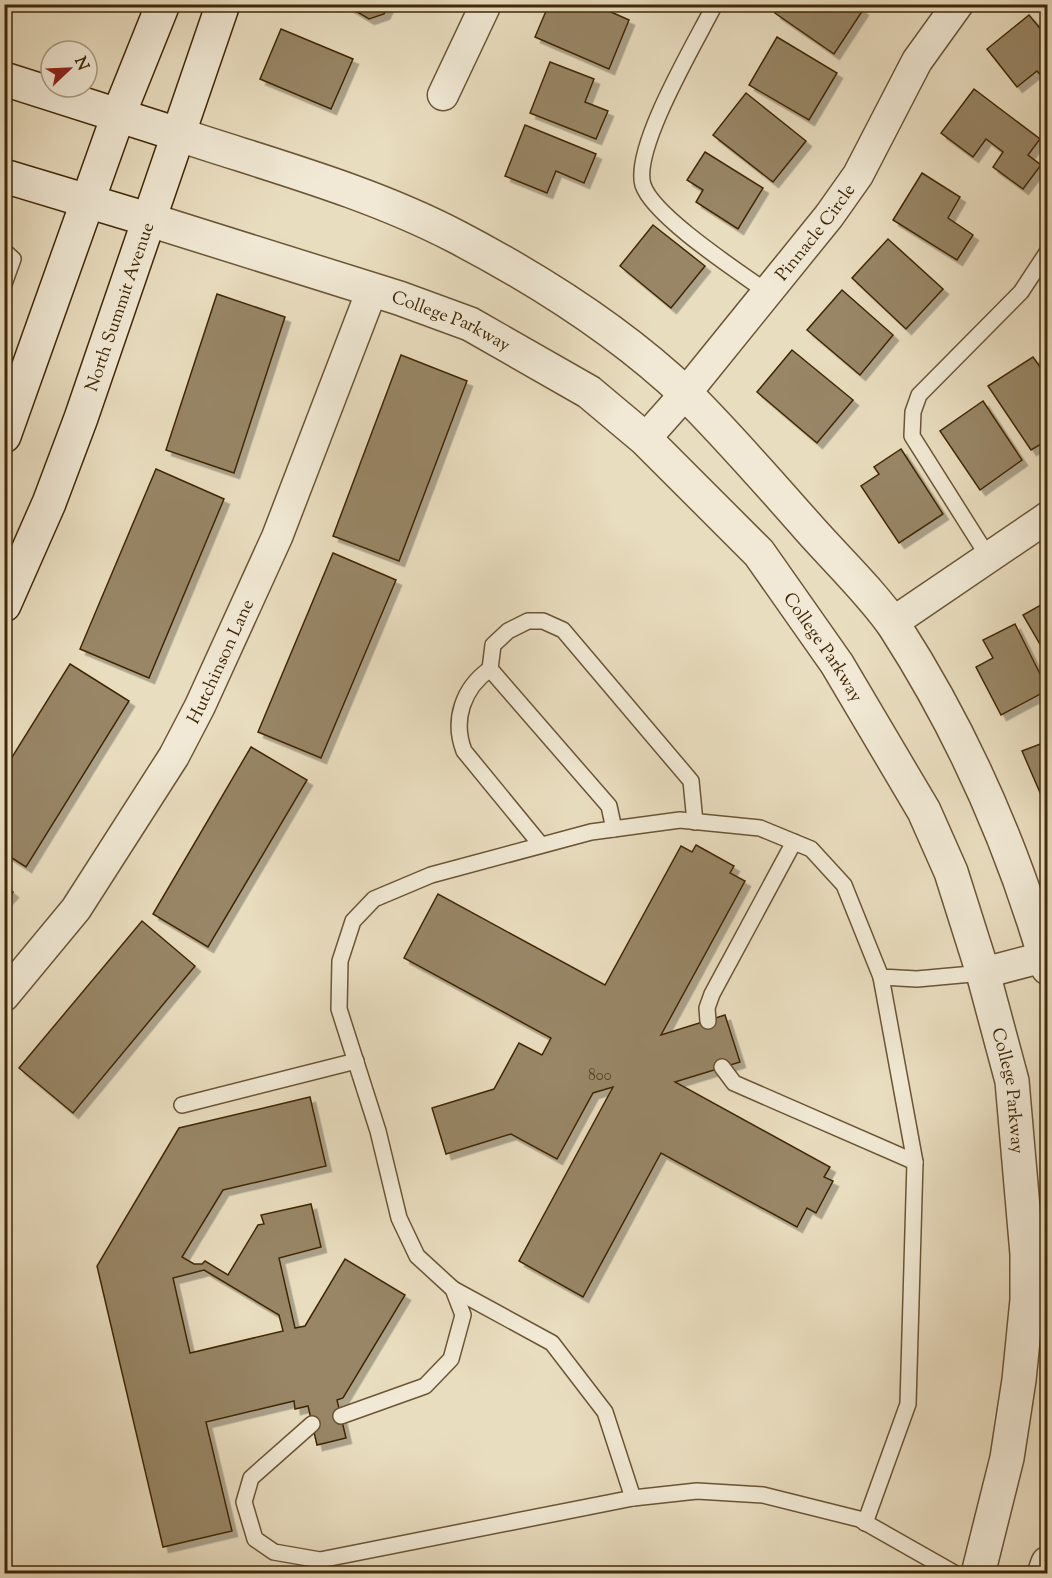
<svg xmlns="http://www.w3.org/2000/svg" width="1052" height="1578" viewBox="0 0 1052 1578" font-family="'Sorts Mill Goudy',serif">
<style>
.building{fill:#988666;stroke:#402806;stroke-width:1.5;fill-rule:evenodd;filter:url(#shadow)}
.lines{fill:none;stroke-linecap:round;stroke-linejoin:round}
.service-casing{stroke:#6a5534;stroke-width:18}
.minor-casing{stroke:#6a5534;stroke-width:33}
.tertiary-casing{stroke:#6a5534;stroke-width:36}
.secondary-casing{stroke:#402806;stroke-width:36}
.service{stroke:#f1e9d5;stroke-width:15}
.minor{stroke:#f1e9d5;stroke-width:30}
.tertiary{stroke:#f1e9d5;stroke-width:33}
.secondary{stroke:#f1e9d5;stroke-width:33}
.labels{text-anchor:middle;stroke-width:4.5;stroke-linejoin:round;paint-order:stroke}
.number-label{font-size:15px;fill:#56401e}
.street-label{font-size:18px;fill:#402806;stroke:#f1e9d5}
</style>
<defs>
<filter id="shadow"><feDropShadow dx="5.5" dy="5.5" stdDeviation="0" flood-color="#0004"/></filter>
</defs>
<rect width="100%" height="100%" fill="#e9ddbf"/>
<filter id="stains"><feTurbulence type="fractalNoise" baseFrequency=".00333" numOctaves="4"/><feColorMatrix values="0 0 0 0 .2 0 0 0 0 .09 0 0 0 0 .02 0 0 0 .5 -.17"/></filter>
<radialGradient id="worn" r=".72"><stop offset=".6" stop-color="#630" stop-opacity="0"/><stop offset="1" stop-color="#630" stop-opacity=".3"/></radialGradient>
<g class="building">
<polygon points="344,4 389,4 384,14 369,19"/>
<polygon points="549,4 593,4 629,20 609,69 535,37"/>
<polygon points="781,4 855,4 863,10 834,54 775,13"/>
<polygon points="1041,4 1048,4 1048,17 1039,6"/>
<polygon points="1029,15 1048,38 1048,84 1037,71 1017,87 987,49"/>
<polygon points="281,29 353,59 331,109 260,79"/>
<polygon points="777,37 837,73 809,120 749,85"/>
<polygon points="550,62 594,79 585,102 608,111 596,139 530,113"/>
<polygon points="974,89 1040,139 1028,155 1041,165 1023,189 993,167 1003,152 986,139 973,157 941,133"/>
<polygon points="746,93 806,141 773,182 713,135"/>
<polygon points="525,125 596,154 584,183 556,171 547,193 505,176"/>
<polygon points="705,152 763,188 738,229 696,202 703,190 687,180"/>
<polygon points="922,173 960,197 948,218 973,235 957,260 893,220"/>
<polygon points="653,225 705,266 671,308 620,266"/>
<polygon points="888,239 943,289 906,329 852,278"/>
<polygon points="842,290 893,335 860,375 807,330"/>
<polygon points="217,294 285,317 234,473 166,450"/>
<polygon points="792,350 853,400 817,443 757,392"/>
<polygon points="401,355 467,381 399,561 333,536"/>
<polygon points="1033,357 1048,378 1048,440 1031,450 988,386"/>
<polygon points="983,401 1022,460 980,490 940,431"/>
<polygon points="901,449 943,514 899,543 861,486 879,474 874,467"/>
<polygon points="156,469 224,499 149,678 80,649"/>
<polygon points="333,553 396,580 321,758 258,732"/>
<polygon points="1048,601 1048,658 1023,615"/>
<polygon points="1015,624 1048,690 1001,715 976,667 993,658 983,640"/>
<polygon points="70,664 129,701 26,867 4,853 4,770"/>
<polygon points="1048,741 1048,811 1022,751"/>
<polygon points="251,747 307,780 208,947 153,914"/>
<polygon points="696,845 734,866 730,873 745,881 661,1035 725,1015 740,1062 675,1082 830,1167 824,1177 833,1181 816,1213 807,1208 797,1227 661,1153 583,1297 519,1261 613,1087 593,1093 557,1159 511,1134 446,1154 432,1108 494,1089 519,1043 542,1055 551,1038 404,958 438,894 605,985 681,846 692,852"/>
<polygon points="4,885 13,892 4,902"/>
<polygon points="142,921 195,966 73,1113 19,1068"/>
<path d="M 310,1097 L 326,1166 L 223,1190 L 182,1257 L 194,1264 L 202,1264 L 205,1261 L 228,1275 L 258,1225 L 264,1224 L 261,1215 L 311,1204 L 321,1247 L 279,1258 L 295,1328 L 305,1326 L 345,1259 L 405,1295 L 343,1398 L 337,1400 L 346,1438 L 317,1445 L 308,1406 L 295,1409 L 294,1401 L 206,1422 L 232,1531 L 163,1547 L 97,1266 L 179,1128 ZM 204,1270 L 279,1315 L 283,1331 L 190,1353 L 173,1278 Z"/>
</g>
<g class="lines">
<g class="service-casing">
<g id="service">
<path d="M 715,4 C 697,40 632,148 643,185 C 653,216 739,272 767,292"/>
<polyline points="4,251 13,259 4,284"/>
<polyline points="989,558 912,436 913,412 919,395 1021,292 1048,251"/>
<path d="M 490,669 C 463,688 452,720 464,751 L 541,845"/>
<polyline points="614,829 609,806 490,669 493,645 508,631 528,621 543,621 563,630 691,781 695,822"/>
<polyline points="708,1021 707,1008 712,994 794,842"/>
<polyline points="722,1067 734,1083 915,1162"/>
<polyline points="182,1105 356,1061"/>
<polyline points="453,1289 552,1343 605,1412 633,1498"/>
<polyline points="341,1416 425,1386 451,1359 463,1315 453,1289 417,1256 399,1218 378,1131 339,1009 340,961 353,921 374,899 431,875 591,832 680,820 760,828 811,849 844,885 881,977 917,979 983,973"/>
<polyline points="312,1424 251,1478 244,1502 255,1539 274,1552 320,1560 633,1498 697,1491 763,1495 859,1519 956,1574"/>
<polyline points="865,1523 908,1404 915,1162 881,977"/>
</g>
</g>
<g class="minor-casing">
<g id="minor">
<polyline points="443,95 486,4"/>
<path id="s1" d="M 645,439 L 685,394 L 829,216 L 858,175 L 917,61 L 958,4"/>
<polyline points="892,623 1048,517"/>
<polyline points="983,973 1048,956"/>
<path id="s2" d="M 4,996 L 76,909 L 174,756 L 200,706 L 277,537 L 372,290"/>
</g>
</g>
<g class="tertiary-casing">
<g id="tertiary">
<path d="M 177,134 C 270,165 369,191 457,237 C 539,280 620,331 687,395 C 729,437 768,482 807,526 C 833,556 874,595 895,627 C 962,731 1014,849 1048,968"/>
<path id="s3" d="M 147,219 L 399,298 L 470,324 L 589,392 L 645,439 L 759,553 L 837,664 L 924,811 L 951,872 L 983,973 L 1012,1081 L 1027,1254 L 1027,1300 L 1019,1380 L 1007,1458 L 978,1574"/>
<polyline points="1044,1574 1048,1563"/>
</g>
</g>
<g class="secondary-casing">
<g id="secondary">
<polyline points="4,79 177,134"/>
<polyline points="4,176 147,219"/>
<polyline points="4,436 118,116 163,4"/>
<path id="s4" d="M 4,605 L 49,503 L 81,418 L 223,4"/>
</g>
</g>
<use href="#service" class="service"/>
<use href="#minor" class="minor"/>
<use href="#tertiary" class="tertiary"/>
<use href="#secondary" class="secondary"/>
</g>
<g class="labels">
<g class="number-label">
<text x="600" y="1080">800</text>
</g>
<g class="street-label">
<text dy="6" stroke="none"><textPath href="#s1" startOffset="268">Pinnacle Circle</textPath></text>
<text dy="6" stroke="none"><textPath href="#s4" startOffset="320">North Summit Avenue</textPath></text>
<text dy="6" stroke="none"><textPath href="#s3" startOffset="321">College Parkway</textPath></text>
<text dy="6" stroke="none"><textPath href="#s3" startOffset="825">College Parkway</textPath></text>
<text dy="6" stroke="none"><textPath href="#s2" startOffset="400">Hutchinson Lane</textPath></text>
<text dy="6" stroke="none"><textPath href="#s3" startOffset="1311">College Parkway</textPath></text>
</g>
</g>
<rect width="1052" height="1578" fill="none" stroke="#e9ddbf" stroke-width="24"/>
<rect x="6" y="6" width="1040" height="1566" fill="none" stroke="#402806" stroke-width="3"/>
<rect x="12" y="12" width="1028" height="1554" fill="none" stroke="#402806" stroke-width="1.5"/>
<g transform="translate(69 69) rotate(67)"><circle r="28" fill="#f1e9d5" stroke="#aa9c82" stroke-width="1.5"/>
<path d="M0-4.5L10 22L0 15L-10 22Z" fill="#8f2418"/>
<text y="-9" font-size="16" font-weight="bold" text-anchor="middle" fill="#402806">N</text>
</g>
<rect width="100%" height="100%" filter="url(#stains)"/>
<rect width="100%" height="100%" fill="url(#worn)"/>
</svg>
